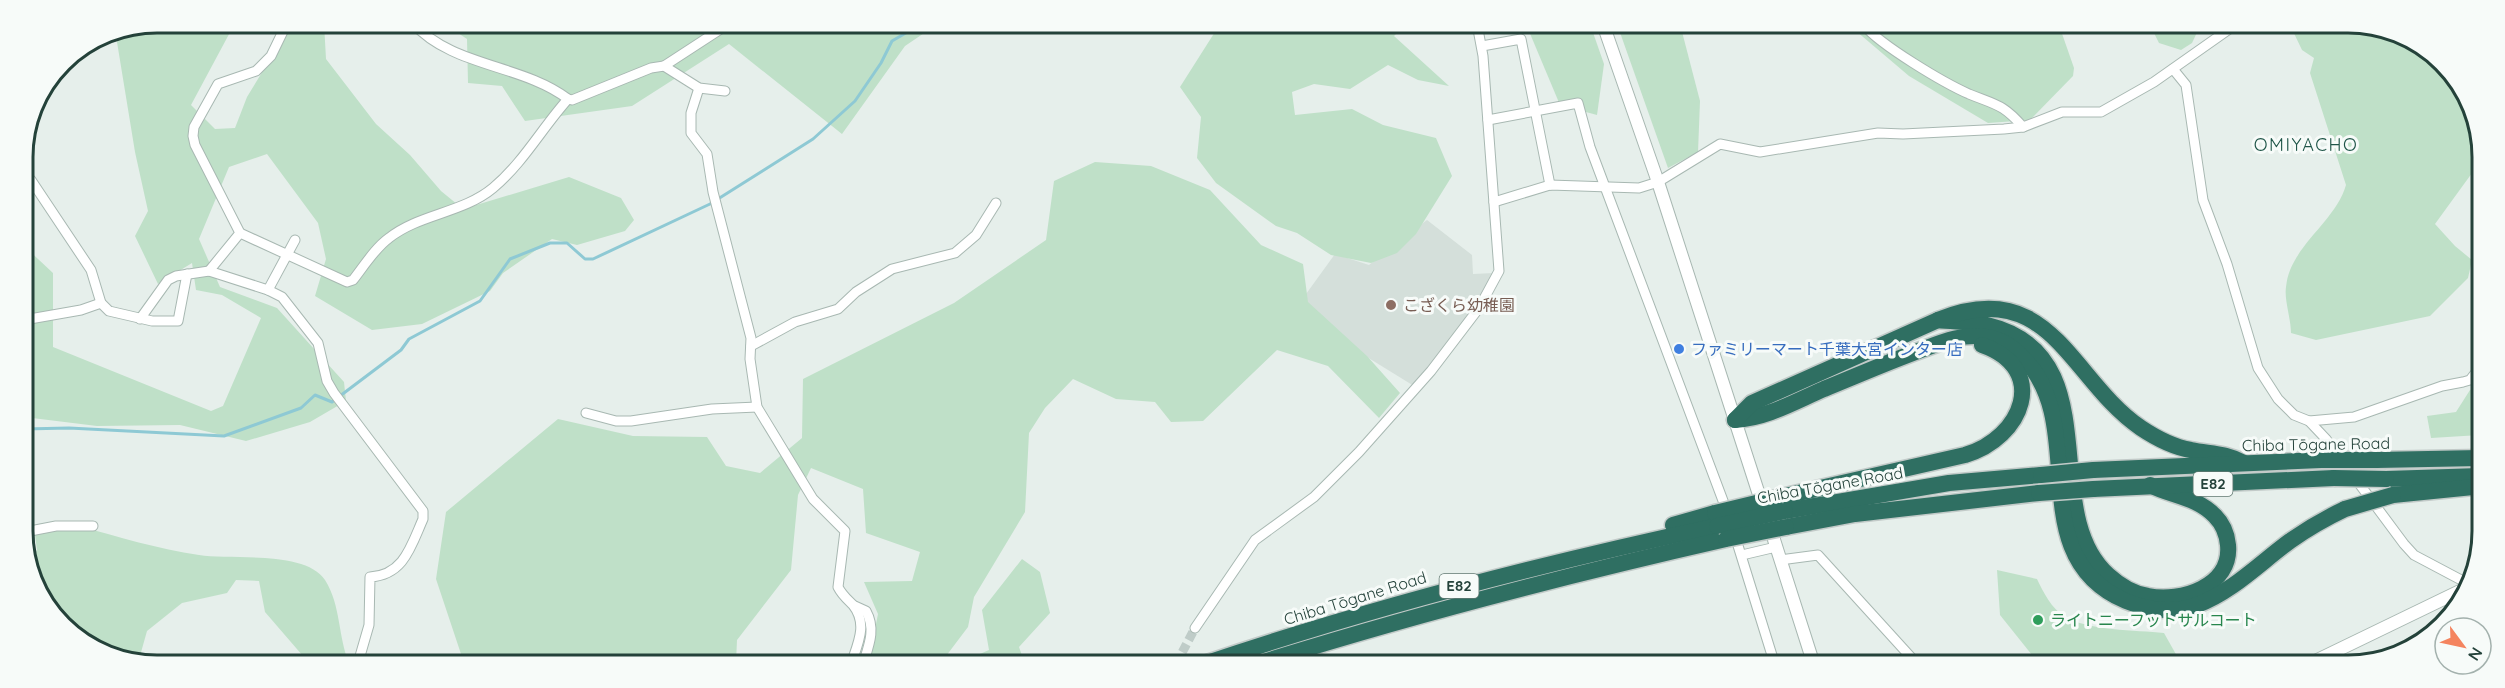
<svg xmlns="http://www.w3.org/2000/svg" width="2505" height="688" viewBox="0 0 2505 688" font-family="Quicksand,'Noto Sans JP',sans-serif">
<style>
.built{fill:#d4dfda}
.green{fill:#bfe0c8}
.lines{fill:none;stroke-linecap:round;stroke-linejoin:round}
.stream{stroke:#8ec9d4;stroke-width:3}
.minor-tunnel{stroke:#bfccc8;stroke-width:9;stroke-dasharray:9 4.5;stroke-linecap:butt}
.minor-casing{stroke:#a8b8b2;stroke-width:11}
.tertiary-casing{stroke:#a8b8b2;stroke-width:14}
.motorway-casing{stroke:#c2cac8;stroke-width:19}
.minor{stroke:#fff;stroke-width:9}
.tertiary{stroke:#fff;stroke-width:12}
.motorway{stroke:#2f6f62;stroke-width:16}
.motorway-bridge-casing{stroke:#c2cac8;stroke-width:19;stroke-linecap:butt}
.motorway-bridge{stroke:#2f6f62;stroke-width:16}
.education-dot{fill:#8d6e63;stroke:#f7fbf9;stroke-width:2}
.shop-dot{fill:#3f7fe0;stroke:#f7fbf9;stroke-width:2}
.leisure-dot{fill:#2e9e5b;stroke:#f7fbf9;stroke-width:2}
.labels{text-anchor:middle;stroke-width:6;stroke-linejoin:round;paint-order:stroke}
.shield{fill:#f7fbf9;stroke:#637a73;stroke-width:1.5}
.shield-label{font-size:15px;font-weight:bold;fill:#24423a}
.education-label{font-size:16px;fill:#785e54;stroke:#f7fbf9;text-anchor:start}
.shop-label{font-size:16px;fill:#366cbe;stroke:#f7fbf9;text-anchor:start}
.street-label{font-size:16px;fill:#24423a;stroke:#f7fbf9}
.leisure-label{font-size:16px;fill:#27864d;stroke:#f7fbf9;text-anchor:start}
.neighbourhood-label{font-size:18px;letter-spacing:1.5px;fill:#1f5548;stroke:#f7fbf9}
.rim{fill:none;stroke:#24423a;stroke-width:3}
</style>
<rect width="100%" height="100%" fill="#e6efeb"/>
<polygon class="built" points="1427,220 1472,255 1473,274 1494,273 1475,308 1414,386 1341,341 1301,301 1335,254 1369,265"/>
<g class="green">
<polygon points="157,23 235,23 191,105 215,129 235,128 247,97 292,23 324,23 326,59 376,124 410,155 441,191 463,209 569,177 621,198 634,220 625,231 577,245 552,239 503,273 490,291 422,324 372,330 315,296 326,259 318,223 267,154 229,167 199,239 220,287 277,308 344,382 346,401 310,422 246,441 180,425 97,426 24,417 23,245 53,273 53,347 211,411 223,406 261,318 222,295 196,290 192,263 158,284 135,236 148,211 135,152 117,42 120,30"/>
<polygon points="443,23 939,23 905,46 842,134 729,44 632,106 525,121 502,86 468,83 467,39"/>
<polygon points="1220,24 1406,24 1394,36 1449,86 1418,80 1388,65 1350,89 1314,84 1292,92 1295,115 1352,109 1383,125 1436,138 1452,176 1416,234 1397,253 1371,263 1331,255 1297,233 1276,226 1216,183 1197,158 1201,117 1180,87"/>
<polygon points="1526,24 1590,24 1604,64 1597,115 1560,105"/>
<polygon points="1617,24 1680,24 1700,101 1698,152 1668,168"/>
<polygon points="1849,25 2059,25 2074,68 2073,76 2030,120 1988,123 1909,76"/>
<polygon points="2150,25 2200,25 2200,26 2192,43 2181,50 2159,43"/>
<path d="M 2290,25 L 2374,25 L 2443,62 L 2480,131 L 2480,162 L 2435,224 L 2455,246 L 2472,260 L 2468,278 L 2430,316 L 2316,340 L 2291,333 C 2291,318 2284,300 2286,287 C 2290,246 2335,223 2346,185 L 2310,73 L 2314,58 L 2302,50 Z"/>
<polygon points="1095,162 1151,166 1210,190 1261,245 1303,264 1308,302 1367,356 1400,393 1379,418 1328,366 1277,350 1203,421 1171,422 1155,402 1116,399 1073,379 1045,408 1029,433 1025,512 974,597 968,627 940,664 868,664 878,614 864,582 912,581 920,552 866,533 863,489 811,468 798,495 791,570 737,640 736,663 464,663 436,579 446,512 558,419 633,436 707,437 726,466 760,473 802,438 803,379 954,303 1046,240 1054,181"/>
<polygon points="2480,387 2480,435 2431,438 2427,416 2456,412 2470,390"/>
<path d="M 79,526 C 119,537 158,549 199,555 C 229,560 306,550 325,580 C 341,605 338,637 349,663 L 309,663 L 265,612 L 259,581 L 236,580 L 227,593 L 182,603 L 147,631 L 138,663 L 131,663 L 62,626 L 28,562 L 37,550 L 35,535 Z"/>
<polygon points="1022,559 1040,572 1050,613 1019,647 1025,664 957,664 989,650 982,610"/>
<path d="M 1997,570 L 2037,579 C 2043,592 2052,609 2064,616 C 2088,631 2136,630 2164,633 L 2182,665 L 2040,665 L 2000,615 Z"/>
</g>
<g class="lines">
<polyline class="stream" points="24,429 69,428 224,436 301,408 315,395 332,402 401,350 409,339 480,301 510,259 550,243 567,243 585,259 593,259 710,204 813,139 855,101 881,63 892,41 923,23"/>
<polyline class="minor-tunnel" points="1176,664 1195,628"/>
<g class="minor-casing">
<g id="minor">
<path d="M 413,23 C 452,67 522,64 568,99 L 572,100 L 651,68 L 664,66 L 699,88 L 725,91"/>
<path d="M 1864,25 C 1880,45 1944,83 1969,94 C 1996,105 2003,104 2023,127"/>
<polyline points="1482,46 1521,39 1550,185"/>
<polyline points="664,66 730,23"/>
<polyline points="2173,69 2186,85 2203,200 2227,264 2258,368 2278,399 2294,415 2309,421 2326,439 2404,544 2414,555 2465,582"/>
<path d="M 699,88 L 691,113 L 691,133 L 707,154 L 713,192 L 751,338 L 750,359 L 757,407 L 813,499 L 845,531 L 838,587 C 842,595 847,599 853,605 C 868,624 858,643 851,664"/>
<polyline points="1488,120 1578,103 1590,147 1728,514"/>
<polyline points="23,178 31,180 91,270 101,303 109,311 152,321 178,321 187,274"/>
<polyline points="1494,202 1550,185 1639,188 1658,182 1720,144 1760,152 1878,133 1903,134 2004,129 2023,127 2062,112 2101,112 2154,82 2235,25"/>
<path d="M 240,233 L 347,282 L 353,280 C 364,266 375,248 389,238 C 419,214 463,213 493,188 C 523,163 542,128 568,99"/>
<polyline points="209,271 240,233 195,145 193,136 194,127 218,84 256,71 271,56 287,23"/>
<polyline points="268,290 295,240"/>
<path d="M 140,319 L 168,280 L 176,276 L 209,271 L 268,290 L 282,297 L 318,343 L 327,381 L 334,393 L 423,511 L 423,519 C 411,546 404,575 370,577 L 369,625 L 358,663"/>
<polyline points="24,320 81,310 101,303"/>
<polyline points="751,346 795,322 838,309 856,292 892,269 955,253 976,235 996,203"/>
<polyline points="586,413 616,421 631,421 712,409 757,407"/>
<polyline points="2309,421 2354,417 2442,386 2463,382 2470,380 2480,367"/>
<polyline points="25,532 56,526 93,526"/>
<polyline points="1735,536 1775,665"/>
<polyline points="1742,555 1776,547"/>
<polyline points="1780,560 1818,555 1918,665"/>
<path d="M 855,606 L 866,611 C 876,629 869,645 863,664"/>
<polyline points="1195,628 1255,540 1314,497 1359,452 1431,371 1479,308 1499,271 1483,56 1477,24"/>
</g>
</g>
<g class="tertiary-casing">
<g id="tertiary">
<polyline points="1603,24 1658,182 1763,507"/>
<polyline points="1769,524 1814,665"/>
<polyline points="2307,665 2460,591"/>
</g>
</g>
<g class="motorway-casing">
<g id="motorway">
<path d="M 1938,320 C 1954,322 1971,321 1987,325 C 2112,355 2036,510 2108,575 C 2119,585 2134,594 2148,596 C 2181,603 2232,586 2228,545 C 2227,534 2223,524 2215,516 C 2197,497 2172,496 2150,485"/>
<path d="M 1735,420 C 1767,418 1794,402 1824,389 C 1856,376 1888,362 1921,350 C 1942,342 1963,333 1986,337 C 2001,339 2014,348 2024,359 C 2091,427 2020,556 2126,601 C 2148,610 2175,614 2197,605 C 2232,592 2260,563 2290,541 C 2307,529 2326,518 2345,509"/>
<path d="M 1735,420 L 1752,403 L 1938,320 C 2051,274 2070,380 2141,428 C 2156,438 2173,447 2191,450 C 2211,454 2226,453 2244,463"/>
<polyline points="2376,460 2480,458"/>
<polyline points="2093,470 2321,460"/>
<polyline points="2386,479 2480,476"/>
<polyline points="2093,489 2334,478"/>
<polyline points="2393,495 2473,487"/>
<path d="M 1777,498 L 1965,455 C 2023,438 2050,369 1982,345"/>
<polyline points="1785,511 1949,483 2041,475"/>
<polyline points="1673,525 1715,513"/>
<polyline points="1786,527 1855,514 2039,493"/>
<path d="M 1204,664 C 1373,607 1544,563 1717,526"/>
<path d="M 1257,664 C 1412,615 1568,575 1726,539"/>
</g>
</g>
<use href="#minor" class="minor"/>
<use href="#tertiary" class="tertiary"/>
<use href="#motorway" class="motorway"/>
<g class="motorway-bridge-casing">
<g id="motorway-bridge">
<polyline points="2321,460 2376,460"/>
<polyline points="2041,475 2093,470"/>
<polyline points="2334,478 2386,479"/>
<polyline points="2039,493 2093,489"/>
<polyline points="2345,509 2393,495"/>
<polyline points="1715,513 1777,498"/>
<polyline points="1717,526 1785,511"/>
<polyline points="1726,539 1786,527"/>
</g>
</g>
<use href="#motorway-bridge" class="motorway-bridge"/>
</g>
<circle class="education-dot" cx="1391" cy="305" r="6"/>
<circle class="shop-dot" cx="1679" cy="349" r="6"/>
<circle class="leisure-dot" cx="2038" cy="620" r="6"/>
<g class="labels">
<g class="shield">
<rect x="2193.5" y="472" width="39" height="24" rx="4.5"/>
<rect x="1439.5" y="574" width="39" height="24" rx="4.5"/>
</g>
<g class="shield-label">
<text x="2213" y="489">E82</text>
<text x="1459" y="591">E82</text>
</g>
<g class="education-label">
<text x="1403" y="311">こざくら幼稚園</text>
</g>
<g class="shop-label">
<text x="1691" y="355">ファミリーマート千葉大宮インター店</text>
</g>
<g class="street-label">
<text transform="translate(2316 444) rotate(-1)" y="6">Chiba Tōgane Road</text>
<text transform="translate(1830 485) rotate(-10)" y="6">Chiba Tōgane Road</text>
<text transform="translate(1355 598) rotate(-17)" y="6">Chiba Tōgane Road</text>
</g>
<g class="leisure-label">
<text x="2050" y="626">ライトニーフットサルコート</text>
</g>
<g class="neighbourhood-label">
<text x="2306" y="151">OMIYACHO</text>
</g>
</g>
<path d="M0 0H2505V688H0ZM157 33H2348A124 124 0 0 1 2472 157V531A124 124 0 0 1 2348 655H157A124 124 0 0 1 33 531V157A124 124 0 0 1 157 33Z" fill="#f7fbf9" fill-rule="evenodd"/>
<path class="rim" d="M157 33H2348A124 124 0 0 1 2472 157V531A124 124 0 0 1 2348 655H157A124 124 0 0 1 33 531V157A124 124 0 0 1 157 33Z"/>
<g transform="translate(2463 646) rotate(123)"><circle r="28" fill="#f7fbf9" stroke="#a3b1ad" stroke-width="1.5"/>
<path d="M0-4.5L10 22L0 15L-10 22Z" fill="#f4845f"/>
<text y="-9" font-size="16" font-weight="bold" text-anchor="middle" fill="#24423a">N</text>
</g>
</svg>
